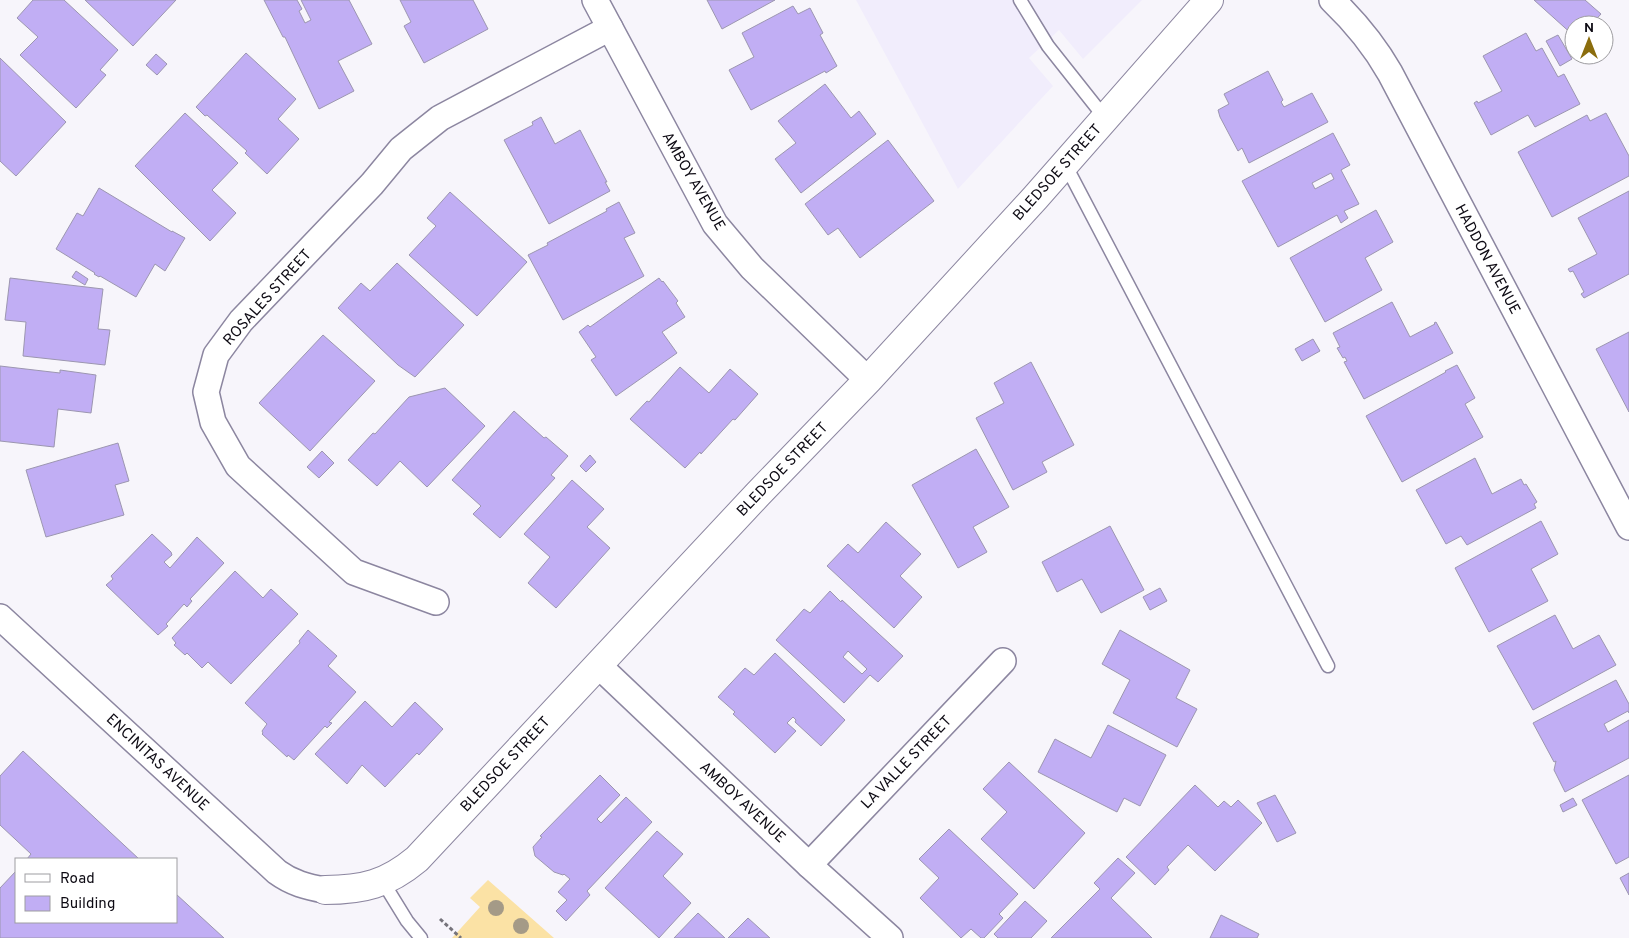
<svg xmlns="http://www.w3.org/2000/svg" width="1629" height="938" viewBox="0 0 1629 938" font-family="Overpass,sans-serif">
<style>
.built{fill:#f1edfc}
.green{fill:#fbe2a5}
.building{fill:#c1aef4;stroke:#9c96b0;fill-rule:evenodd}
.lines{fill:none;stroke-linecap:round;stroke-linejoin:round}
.service-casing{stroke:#8c86a0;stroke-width:15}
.minor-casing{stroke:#8c86a0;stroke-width:28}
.tertiary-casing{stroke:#8c86a0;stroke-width:30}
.path{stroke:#76747c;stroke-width:3;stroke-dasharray:4 2.5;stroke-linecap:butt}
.service{stroke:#fff;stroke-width:12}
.minor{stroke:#fff;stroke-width:25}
.tertiary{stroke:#fff;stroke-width:28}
.tree{fill:#a49a87}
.labels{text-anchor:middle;stroke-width:4;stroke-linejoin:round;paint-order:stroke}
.street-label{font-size:15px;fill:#0d0a13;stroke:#fff}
</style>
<rect width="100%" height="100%" fill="#f7f5fb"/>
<polygon class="built" points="856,0 1142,0 1083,59 1059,30 1029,58 1053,86 958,189"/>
<polygon class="green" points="488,880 554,938 452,938 480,907 470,898"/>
<g class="building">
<polygon points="33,0 64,0 118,50 100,70 106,75 76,108 20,55 38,37 17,18"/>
<polygon points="85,0 176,0 133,46"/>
<polygon points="264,0 297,0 302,9 299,11 305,23 311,20 301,0 349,0 372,44 338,61 354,91 319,109 285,37 283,37"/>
<polygon points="400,0 473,0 488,29 424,63 404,26 411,22"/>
<polygon points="707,0 775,0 722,29"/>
<polygon points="1534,0 1585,0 1601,14 1591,25 1574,25 1574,36"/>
<polygon points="793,6 798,14 810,8 823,33 820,35 837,66 826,73 825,71 751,110 729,70 754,57 742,33"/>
<polygon points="1526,33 1536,51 1542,48 1558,77 1564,74 1580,104 1535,127 1528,115 1491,135 1474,103 1477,101 1478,103 1502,91 1483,56"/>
<polygon points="1558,35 1572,59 1560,66 1546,41"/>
<polygon points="246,53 296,99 278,119 299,139 267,174 245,153 247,151 207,115 205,116 196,107"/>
<polygon points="156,54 167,64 157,75 146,65"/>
<polygon points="0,58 66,122 16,176 0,161"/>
<polygon points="1268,71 1283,100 1281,102 1284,107 1312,93 1328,122 1249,163 1242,148 1238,151 1220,117 1218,110 1229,104 1224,94"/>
<polygon points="825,84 851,118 859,111 876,134 801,193 775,159 796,143 778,121"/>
<polygon points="185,113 238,163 212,190 236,213 210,241 135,166"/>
<polygon points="1606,113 1629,156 1629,176 1552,217 1518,152 1587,115 1590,121"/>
<polygon points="541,117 555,144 580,130 607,182 605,182 610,191 549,224 504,140 533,125 532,122"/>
<path d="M 1333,133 L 1350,165 L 1341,170 L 1359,204 L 1344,211 L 1348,218 L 1341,223 L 1337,215 L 1278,247 L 1242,181 ZM 1331,173 L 1334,179 L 1315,189 L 1312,183 Z"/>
<polygon points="888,140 934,201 860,258 838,228 828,235 805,204"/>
<polygon points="99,188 172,232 172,231 185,238 165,271 155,264 136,297 100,276 99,277 94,274 95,273 56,249 77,213 83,216"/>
<polygon points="1629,191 1629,274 1584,298 1581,294 1584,292 1573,271 1570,272 1568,269 1597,254 1578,218"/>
<polygon points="450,192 527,262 477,316 409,255 436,226 427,218"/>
<polygon points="619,202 635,233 624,238 644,276 563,320 528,255 548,245 547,243 607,211 606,209"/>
<polygon points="1376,210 1393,242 1365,258 1382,290 1325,322 1290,258"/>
<polygon points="397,263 464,325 415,377 398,365 338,308 361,283 370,291"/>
<polygon points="76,271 88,279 85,285 72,277"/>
<polygon points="10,278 103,289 98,329 110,330 105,365 23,356 26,322 5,320"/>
<polygon points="659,278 662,282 663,281 678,301 676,303 685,317 662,332 677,353 616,396 591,360 596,357 579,332 588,325 590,327"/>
<polygon points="1392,302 1410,337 1435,324 1434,323 1436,322 1453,353 1364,399 1344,362 1347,361 1345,357 1343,358 1337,348 1340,347 1333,333"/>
<polygon points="1629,332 1629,412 1596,349"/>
<polygon points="323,335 375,381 310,451 259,403"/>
<polygon points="1313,339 1320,351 1302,361 1295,349"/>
<polygon points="1031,362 1074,445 1042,462 1047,472 1013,490 976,418 1004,403 994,383"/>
<polygon points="1457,365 1475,398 1465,404 1483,437 1402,482 1366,416 1446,372 1445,371"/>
<polygon points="0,366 60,373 60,370 96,375 91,413 58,409 54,447 0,441"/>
<polygon points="680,367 709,393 730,369 758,394 735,420 733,419 701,454 700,452 685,468 630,419 647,401 649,402"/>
<polygon points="445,388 485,426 427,487 400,461 377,486 348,460 373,433 375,434 409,397"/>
<polygon points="514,411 544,438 546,437 568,456 551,475 555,478 500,538 473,514 481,506 452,480"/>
<polygon points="118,443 129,481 115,485 124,515 46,537 26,470"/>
<polygon points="976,449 1009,507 973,527 987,552 958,568 912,485"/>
<polygon points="322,451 334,463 319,478 307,467"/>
<polygon points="590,455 596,462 586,472 580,466"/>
<polygon points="1475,458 1492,494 1521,479 1524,485 1526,484 1537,502 1534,504 1536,508 1467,545 1461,536 1446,544 1416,490"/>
<polygon points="572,480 604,509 587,527 610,548 556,608 528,583 550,557 524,534"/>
<polygon points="1541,521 1558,554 1531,569 1548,601 1489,632 1455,568"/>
<polygon points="886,522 921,554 900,576 922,597 894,628 827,566 848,544 858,553"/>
<polygon points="1110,526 1144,590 1101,613 1082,579 1057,592 1042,562"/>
<polygon points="152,534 171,552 172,555 164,562 170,568 197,537 224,563 190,599 192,601 187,607 184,604 166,624 168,626 158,635 106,585 113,579 111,576"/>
<polygon points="235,571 263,598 271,589 298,614 231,684 208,662 202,668 187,653 185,655 174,645 176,643 172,638"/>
<polygon points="1160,588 1167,601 1150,610 1143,597"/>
<path d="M 830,591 L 841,602 L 842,600 L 903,656 L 878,682 L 870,675 L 844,703 L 776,640 L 804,609 L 810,613 ZM 848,651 L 867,669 L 862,674 L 843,657 Z"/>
<polygon points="1555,615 1573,649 1599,635 1616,665 1533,710 1497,646"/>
<polygon points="308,630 337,656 328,666 356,692 329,722 332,723 327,728 325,726 294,760 288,755 287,757 262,734 263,733 262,731 267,724 245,703 300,643 299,641"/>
<polygon points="1120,630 1190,670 1176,698 1197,709 1177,747 1113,713 1130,680 1102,664"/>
<polygon points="775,653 845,720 821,746 795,722 796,720 793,717 787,723 796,731 775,753 733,714 735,712 718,697 745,668 754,675"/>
<polygon points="1616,680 1629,704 1629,713 1628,711 1604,724 1608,732 1629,720 1629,758 1565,792 1554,770 1556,761 1554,762 1533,723"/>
<polygon points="365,701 392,727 415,702 443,729 419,755 417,753 385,787 362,765 347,784 315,754"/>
<polygon points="1108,725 1166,755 1140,806 1124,798 1117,812 1038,772 1055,739 1091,758"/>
<polygon points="23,751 139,859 27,859 31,854 0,825 0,776"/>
<polygon points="1009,762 1085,833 1034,889 981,839 1007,812 983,789"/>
<polygon points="600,775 620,795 597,819 601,823 626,797 652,822 587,891 590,895 566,921 556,911 567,900 558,892 570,879 564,874 563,875 554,872 535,856 533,847 542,837 540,836"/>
<polygon points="1629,775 1629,857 1616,864 1582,800"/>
<polygon points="1195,785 1218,807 1224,801 1231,807 1238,800 1262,823 1215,871 1188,845 1167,867 1169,870 1155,885 1126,857"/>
<polygon points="1275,795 1296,833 1277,842 1257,803"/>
<polygon points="1573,798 1577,805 1563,812 1560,805"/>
<polygon points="949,829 1018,894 999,914 1003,918 984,938 981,938 971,929 961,938 920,898 939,878 919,859"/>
<polygon points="657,831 683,854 663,876 691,903 659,938 605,888"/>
<polygon points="1118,858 1135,873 1111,898 1152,938 1051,938 1100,889 1094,883"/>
<polygon points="16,871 16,922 176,922 176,894 224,938 0,938 0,888"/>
<polygon points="1629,873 1629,895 1620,878"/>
<polygon points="1025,901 1047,921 1031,938 998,938 994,934"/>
<polygon points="698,913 725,938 674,938"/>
<polygon points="1221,915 1259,934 1257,938 1210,938"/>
<polygon points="748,918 770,938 728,938"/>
</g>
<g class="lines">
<g class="service-casing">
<g id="service">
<polyline points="1020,0 1048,46 1105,118"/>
<polyline points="1065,164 1328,666"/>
<polyline points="383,882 407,921 421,938"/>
</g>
</g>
<g class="minor-casing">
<g id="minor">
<polyline points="595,0 715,224 752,268 868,380"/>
<path d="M 1332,0 C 1355,22 1374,45 1390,73 L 1629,527"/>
<polyline points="436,602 354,572 238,466 213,422 206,392 216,355 241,321 372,184 401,149 440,118 610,28"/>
<path d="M 0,617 L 277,872 C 292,883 307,887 325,890"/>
<polyline points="598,665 809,865 890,938"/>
<polyline points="809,865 1003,661"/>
</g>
</g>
<g class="tertiary-casing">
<path id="tertiary" d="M 325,890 C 363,890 387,884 417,859 L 758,494 L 868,380 L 1035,198 L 1209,0"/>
</g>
<polyline class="path" points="440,919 461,938"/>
<use href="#service" class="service"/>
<use href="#minor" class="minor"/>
<use href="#tertiary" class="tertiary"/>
</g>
<g class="tree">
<circle cx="496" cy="908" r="8"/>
<circle cx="521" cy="926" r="8"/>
</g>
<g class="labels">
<g class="street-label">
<text transform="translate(1057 172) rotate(-48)" y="5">BLEDSOE STREET</text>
<text transform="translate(694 181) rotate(60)" y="5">AMBOY AVENUE</text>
<text transform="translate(1488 259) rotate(62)" y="5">HADDON AVENUE</text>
<text transform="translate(267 297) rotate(-48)" y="5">ROSALES STREET</text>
<text transform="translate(782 469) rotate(-46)" y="5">BLEDSOE STREET</text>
<text transform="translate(158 762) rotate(43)" y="5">ENCINITAS AVENUE</text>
<text transform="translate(906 762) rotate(-46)" y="5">LA VALLE STREET</text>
<text transform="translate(505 764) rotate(-47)" y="5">BLEDSOE STREET</text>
<text transform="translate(743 802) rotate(43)" y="5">AMBOY AVENUE</text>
</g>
</g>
<rect x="15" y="858" width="162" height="65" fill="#ffffff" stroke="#9e9da1"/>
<rect x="25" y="874" width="25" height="8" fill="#ffffff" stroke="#9e9da1"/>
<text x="60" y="883" font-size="15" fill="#0d0a13">Road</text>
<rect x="25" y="896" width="25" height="15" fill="#c1aef4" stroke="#9e9da1"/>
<text x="60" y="908" font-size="15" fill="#0d0a13">Building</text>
<g transform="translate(1589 40)"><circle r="24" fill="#ffffff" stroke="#9e9da1"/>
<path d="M0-4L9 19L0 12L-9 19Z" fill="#8b6d0d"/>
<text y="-8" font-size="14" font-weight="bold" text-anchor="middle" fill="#0d0a13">N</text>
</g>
</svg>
